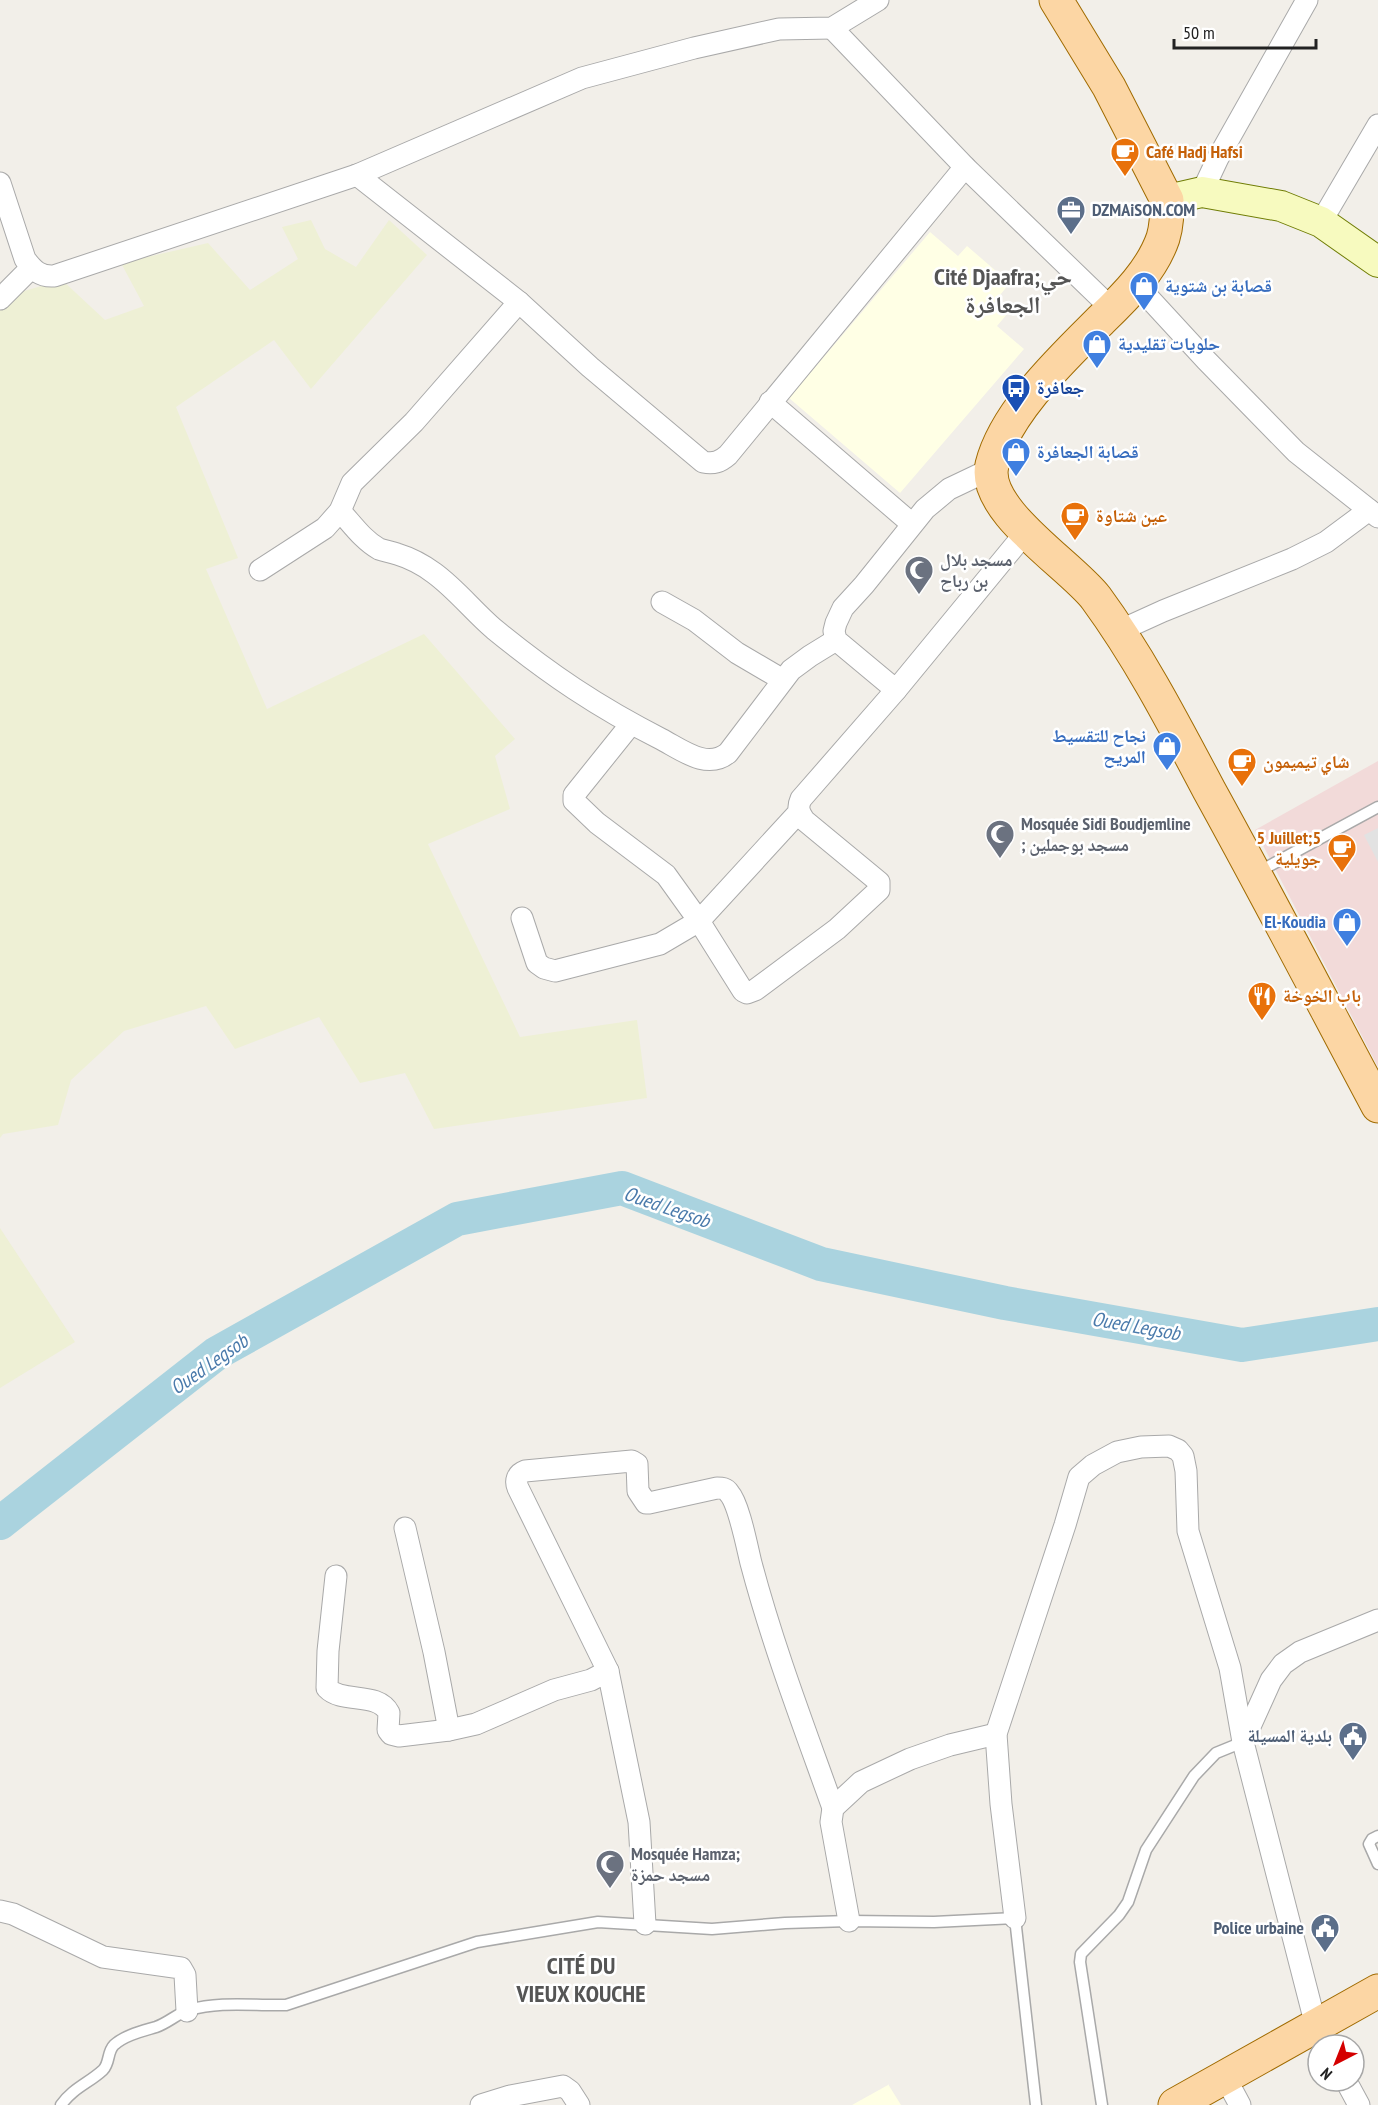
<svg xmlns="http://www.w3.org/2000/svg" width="1378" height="2105" viewBox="0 0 1378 2105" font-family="'PT Sans Narrow','Noto Naskh Arabic',sans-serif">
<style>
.commercial{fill:#f2dad9}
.education{fill:#ffffe5}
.farmland{fill:#eef0d5}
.parking{fill:#e2e2e2}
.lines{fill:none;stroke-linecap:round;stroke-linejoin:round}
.river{stroke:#aad3df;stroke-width:34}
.lane-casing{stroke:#a9a9a9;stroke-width:13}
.street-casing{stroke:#a9a9a9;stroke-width:23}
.secondary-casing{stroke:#707d05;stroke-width:32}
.primary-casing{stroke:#a06b00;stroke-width:35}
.lane{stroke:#fff;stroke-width:10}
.street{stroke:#fff;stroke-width:21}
.secondary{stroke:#f7fabf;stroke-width:30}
.primary{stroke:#fcd6a4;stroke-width:33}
.labels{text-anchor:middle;stroke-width:5;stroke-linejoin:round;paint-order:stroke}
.food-label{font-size:18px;font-weight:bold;fill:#c56008;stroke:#fff;text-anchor:start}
.service-label{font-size:18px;font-weight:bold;fill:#4e5e75;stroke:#fff;text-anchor:end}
.shop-label{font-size:18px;font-weight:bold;fill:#366cbe;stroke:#fff;text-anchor:start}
.transit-label{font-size:18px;font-weight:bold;fill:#164399;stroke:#fff;text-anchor:start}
.worship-label{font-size:18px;font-weight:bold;fill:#5b616d;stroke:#fff;text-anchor:start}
.water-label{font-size:20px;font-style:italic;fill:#4a7aab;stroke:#fff}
.district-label{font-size:24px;font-weight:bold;fill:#555;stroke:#fff}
</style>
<rect width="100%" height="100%" fill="#f2efe9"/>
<polygon class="commercial" points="1378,761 1378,1067 1255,830"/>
<g class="education">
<polygon points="930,232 958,256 967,246 1010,283 995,301 1008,313 997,326 1024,349 900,493 789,398"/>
<polygon points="888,2084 901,2105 852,2105 888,2085"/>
</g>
<g class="farmland">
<polygon points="311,220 325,249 356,267 389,220 427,255 311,389 274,340 176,407 238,558 206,569 267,709 424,634 515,739 495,756 510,809 428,844 520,1037 637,1020 647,1098 434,1129 405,1073 360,1083 319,1017 235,1049 206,1006 124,1031 71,1080 58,1125 3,1134 0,1138 0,298 62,280 105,320 144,306 121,263 208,243 250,290 298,259 282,227"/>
<polygon points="0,1228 75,1342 0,1388"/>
</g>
<polygon class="parking" points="1378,828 1378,862 1364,835"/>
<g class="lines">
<polyline class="river" points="0,1523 217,1353 457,1219 622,1188 821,1264 1005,1303 1242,1345 1378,1324"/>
<g class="lane-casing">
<g id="lane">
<polyline points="1258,872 1378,807"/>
<polyline points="1378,1836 1372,1839 1369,1844 1378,1864"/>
<path d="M 61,2105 C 73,2088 89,2083 103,2070 C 110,2063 107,2052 114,2045 C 125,2035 143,2031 156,2027 C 168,2023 178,2013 189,2010 C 221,2001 253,2006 286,2005 L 477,1942 L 598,1922 L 712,1929 L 785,1923 L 849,1921 L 934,1922 L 1015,1918 L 1036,2105"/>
<polyline points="1102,2105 1080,1962 1081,1954 1119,1915 1128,1902 1146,1850 1194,1776 1216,1753 1243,1742"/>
</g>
</g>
<g class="street-casing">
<g id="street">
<polyline points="832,28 965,167 1112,309"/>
<path d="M 357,175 L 519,302 L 590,367 L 703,462 C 714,464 720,462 728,455 L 965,167"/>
<path d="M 0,183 L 25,259 C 33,270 40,277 54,276 L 357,175 L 582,78 L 694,48 L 779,29 L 832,28 L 878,0"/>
<polyline points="1202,192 1218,158 1307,0"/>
<polyline points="1321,222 1378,125"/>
<polyline points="1136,284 1206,360 1296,452 1378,517"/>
<polyline points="0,299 31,268"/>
<polyline points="770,402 912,524"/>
<polyline points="991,469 949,489 925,509 864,585 843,608 836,623 834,631 836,640 896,690 1026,532"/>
<path d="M 340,511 C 352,524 363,540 379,549 C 385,551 391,552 397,554 C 410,558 422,564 434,573 C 456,589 473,611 494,629 C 549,674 598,707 661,739 C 682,750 707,770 728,753 L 791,670 L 810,656 L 836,640"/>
<polyline points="260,570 325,528 340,511 352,483 414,422 519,302"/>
<polyline points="662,602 694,620 737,653 783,680"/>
<polyline points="1119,631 1163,611 1292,559 1326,542 1369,510"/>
<path d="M 799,812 L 699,921 L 743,991 L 747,993 L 755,990 L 837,929 L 879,890 L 879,882 L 804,820 C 799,812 797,808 801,799 L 896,690"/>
<polyline points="522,918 537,963 544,968 555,971 660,944 699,921 666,875 597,823 574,801 574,795 631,724"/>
<polyline points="405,1528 434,1652 449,1730 476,1724 554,1690 591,1680 608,1671 639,1822 645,1924"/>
<path d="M 336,1576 L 328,1651 L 327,1688 C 342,1704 378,1691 389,1713 L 388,1730 L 391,1734 L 399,1736 L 449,1730"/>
<path d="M 608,1671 L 518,1488 C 515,1481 517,1474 525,1471 L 632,1461 L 637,1464 L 638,1491 L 646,1503 L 649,1503 L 717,1488 C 722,1488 726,1488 729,1493 C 739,1504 747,1547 751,1563 C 773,1646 804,1727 833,1808"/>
<polyline points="0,1911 13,1914 103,1957 181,1968 185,1975 187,2011"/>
<polyline points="1015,1918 1001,1804 996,1734 1065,1525 1079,1477 1093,1465 1117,1452 1141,1447 1169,1446 1178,1450 1183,1456 1186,1471 1188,1531 1230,1668 1243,1742"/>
<polyline points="849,1921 831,1822 833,1808 861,1782 910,1759 950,1745 996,1734"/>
<polyline points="1326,2045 1316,2026 1243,1742 1271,1680 1283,1664 1300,1652 1378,1620"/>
<polyline points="1225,2077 1240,2105"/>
<polyline points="1346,2081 1359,2105"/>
<polyline points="481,2105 510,2096 563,2086 570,2091 579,2105"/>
</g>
</g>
<g class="secondary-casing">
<polyline id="secondary" points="1167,200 1202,192 1281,206 1321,222 1378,262"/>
</g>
<g class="primary-casing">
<g id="primary">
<path d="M 1056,0 L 1109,87 L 1167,200 C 1167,213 1167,225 1163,238 C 1152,270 1126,296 1102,319 C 1064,357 1005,412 992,465 C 981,510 1072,566 1096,598 C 1140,658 1174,724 1209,790 C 1267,895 1322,1001 1378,1106"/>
<polyline points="1175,2105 1378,1991"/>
</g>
</g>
<use href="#lane" class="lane"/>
<use href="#street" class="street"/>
<use href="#secondary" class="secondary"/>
<use href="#primary" class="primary"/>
</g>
<defs>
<g id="cafe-pin" transform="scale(1.5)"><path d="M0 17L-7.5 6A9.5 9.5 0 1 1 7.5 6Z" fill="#e8710a" stroke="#fff"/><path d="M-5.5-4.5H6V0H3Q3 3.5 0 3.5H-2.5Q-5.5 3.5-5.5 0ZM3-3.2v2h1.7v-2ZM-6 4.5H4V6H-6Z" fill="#fff"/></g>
<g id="office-pin" transform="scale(1.5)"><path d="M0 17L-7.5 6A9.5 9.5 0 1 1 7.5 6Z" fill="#5c6f8a" stroke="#fff"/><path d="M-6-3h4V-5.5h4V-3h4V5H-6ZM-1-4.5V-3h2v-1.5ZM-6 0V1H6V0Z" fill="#fff"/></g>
<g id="shop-pin" transform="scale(1.5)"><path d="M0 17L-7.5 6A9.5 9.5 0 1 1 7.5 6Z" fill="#3f7fe0" stroke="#fff"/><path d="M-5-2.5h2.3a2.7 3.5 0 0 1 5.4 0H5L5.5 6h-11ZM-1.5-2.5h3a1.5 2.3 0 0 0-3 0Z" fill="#fff"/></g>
<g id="bus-pin" transform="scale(1.5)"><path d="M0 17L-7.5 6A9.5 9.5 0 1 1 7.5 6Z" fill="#1a4fb4" stroke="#fff"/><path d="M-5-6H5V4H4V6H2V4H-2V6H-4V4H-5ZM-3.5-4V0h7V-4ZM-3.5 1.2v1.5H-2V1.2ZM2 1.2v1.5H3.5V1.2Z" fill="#fff"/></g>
<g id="mosque-pin" transform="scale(1.5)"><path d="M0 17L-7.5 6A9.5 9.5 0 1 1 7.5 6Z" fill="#6b7280" stroke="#fff"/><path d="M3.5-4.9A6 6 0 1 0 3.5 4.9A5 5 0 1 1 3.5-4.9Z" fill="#fff"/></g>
<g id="restaurant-pin" transform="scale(1.5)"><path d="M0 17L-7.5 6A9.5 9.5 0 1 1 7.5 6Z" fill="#e8710a" stroke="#fff"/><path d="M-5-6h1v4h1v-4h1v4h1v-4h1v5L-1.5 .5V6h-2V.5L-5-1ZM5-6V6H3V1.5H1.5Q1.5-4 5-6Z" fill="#fff"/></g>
<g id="civic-pin" transform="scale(1.5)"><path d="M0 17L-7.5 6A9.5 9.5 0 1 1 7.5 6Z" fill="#5c6f8a" stroke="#fff"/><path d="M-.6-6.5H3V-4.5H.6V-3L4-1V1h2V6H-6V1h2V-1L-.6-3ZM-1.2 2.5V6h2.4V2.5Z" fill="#fff"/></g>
</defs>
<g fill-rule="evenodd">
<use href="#cafe-pin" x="1125" y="152"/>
<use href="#office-pin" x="1071" y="210"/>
<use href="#shop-pin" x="1144" y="286"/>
<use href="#shop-pin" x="1097" y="344"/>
<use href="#bus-pin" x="1016" y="388"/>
<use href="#shop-pin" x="1016" y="452"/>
<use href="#cafe-pin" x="1075" y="516"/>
<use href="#mosque-pin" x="919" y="570"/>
<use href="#shop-pin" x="1167" y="746"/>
<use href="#cafe-pin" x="1242" y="762"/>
<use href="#mosque-pin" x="1000" y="834"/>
<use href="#cafe-pin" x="1342" y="848"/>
<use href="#shop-pin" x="1347" y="922"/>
<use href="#restaurant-pin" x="1262" y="996"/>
<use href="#civic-pin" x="1353" y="1736"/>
<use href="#mosque-pin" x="610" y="1864"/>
<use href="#civic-pin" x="1325" y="1928"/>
</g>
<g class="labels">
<g class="food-label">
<text x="1146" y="158">Café Hadj Hafsi</text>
<text x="1096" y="522">عين شتاوة</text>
<text x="1263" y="768">شاي تيميمون</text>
<text x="1321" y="844" text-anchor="end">5 Juillet;5<tspan x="1321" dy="21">جويلية</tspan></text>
<text x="1283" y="1002">باب الخوخة</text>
</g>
<g class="service-label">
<text x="1092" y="216" text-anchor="start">DZMAiSON.COM</text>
<text x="1332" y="1742">بلدية المسيلة</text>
<text x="1304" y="1934">Police urbaine</text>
</g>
<g class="shop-label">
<text x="1165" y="292">قصابة بن شتوية</text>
<text x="1118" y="350">حلويات تقليدية</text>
<text x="1037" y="458">قصابة الجعافرة</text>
<text x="1146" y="742" text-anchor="end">نجاح للتقسيط<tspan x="1146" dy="21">المريح</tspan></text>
<text x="1326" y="928" text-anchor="end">El-Koudia</text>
</g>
<g class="transit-label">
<text x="1037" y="394">جعافرة</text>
</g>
<g class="worship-label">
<text x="940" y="566">مسجد بلال<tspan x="940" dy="21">بن رباح</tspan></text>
<text x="1021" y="830">Mosquée Sidi Boudjemline<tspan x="1021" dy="21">; مسجد بوجملين</tspan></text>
<text x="631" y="1860">Mosquée Hamza;<tspan x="631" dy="21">مسجد حمزة</tspan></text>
</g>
<g class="water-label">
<text transform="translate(667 1207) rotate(19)" y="7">Oued Legsob</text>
<text transform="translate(1136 1326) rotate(10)" y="7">Oued Legsob</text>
<text transform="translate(209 1364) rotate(-35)" y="7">Oued Legsob</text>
</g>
<g class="district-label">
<text x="1003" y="285">Cité Djaafra;حي<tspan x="1003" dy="28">الجعافرة</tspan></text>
<text x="581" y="1974">CITÉ DU<tspan x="581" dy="28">VIEUX KOUCHE</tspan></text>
</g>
</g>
<g transform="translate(1336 2063) rotate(222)"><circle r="28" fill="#ffffff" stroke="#a7a7a7" stroke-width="1.5"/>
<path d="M0-4.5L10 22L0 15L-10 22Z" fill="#d40000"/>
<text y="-9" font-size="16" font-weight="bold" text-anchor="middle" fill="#222222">N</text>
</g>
<path d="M1174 39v9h142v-9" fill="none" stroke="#222222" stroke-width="3"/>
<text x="1183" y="39" font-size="18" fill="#222222" stroke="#ffffff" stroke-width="4.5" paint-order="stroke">50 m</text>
</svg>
